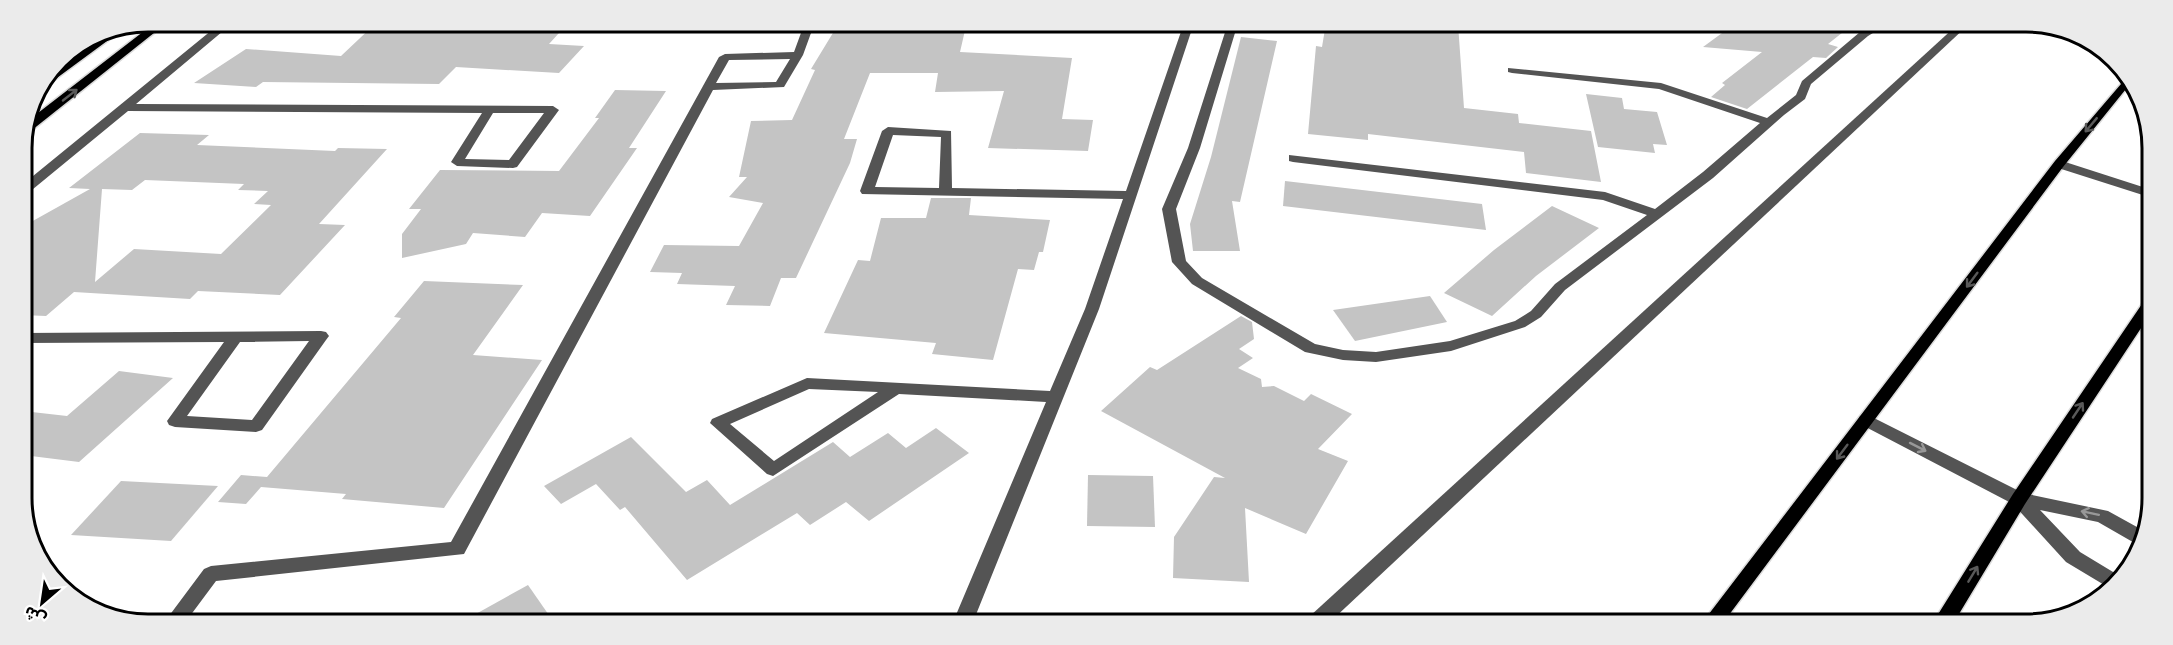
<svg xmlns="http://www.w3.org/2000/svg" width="2173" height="645" viewBox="0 0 2173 645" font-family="Lato,'Noto Sans Arabic',sans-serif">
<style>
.building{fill:#c4c4c4;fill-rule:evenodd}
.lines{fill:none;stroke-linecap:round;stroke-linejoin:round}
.major-casing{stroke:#dbdbdb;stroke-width:3}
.highway-casing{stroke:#dbdbdb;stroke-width:3}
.minor{fill:#545454;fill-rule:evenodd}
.major{fill:#000;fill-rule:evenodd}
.highway{fill:#000;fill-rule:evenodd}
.oneway{stroke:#595959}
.oneway2{stroke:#989898}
.rim{fill:none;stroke:#000;stroke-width:3}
</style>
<rect width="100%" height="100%" fill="#fff"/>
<g class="building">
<polygon points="377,22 569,22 549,44 584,46 559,73 456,67 439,84 263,82 256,87 194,83 246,49 341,56"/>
<polygon points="839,23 966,26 960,52 1072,58 1062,119 1093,120 1088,151 988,148 1004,91 935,92 938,73 870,73 844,139 857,139 850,163 796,278 781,278 770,306 726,305 735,286 677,284 682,273 650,272 664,245 739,246 763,203 729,197 747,177 739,177 751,121 792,120 815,70 811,69"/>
<polygon points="1330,24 1458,24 1464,108 1518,114 1519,123 1591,131 1601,182 1526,173 1524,152 1368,134 1368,140 1308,134 1316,46 1322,47 1325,29 1329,29"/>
<polygon points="1733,25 1767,25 1789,32 1798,25 1852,25 1828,44 1838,47 1826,58 1813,57 1747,109 1711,97 1725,85 1722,83 1762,52 1703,47"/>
<polygon points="1241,37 1277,41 1240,202 1232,201 1240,251 1193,251 1190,224 1211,157"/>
<polygon points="615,90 666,91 629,148 637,148 590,216 542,213 525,237 473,233 466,244 402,258 402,234 421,209 409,209 440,170 559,171 599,118 595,118"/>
<polygon points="1586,94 1622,98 1624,109 1657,112 1667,145 1653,144 1655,153 1598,147"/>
<path d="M 140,133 L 209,135 L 197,145 L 335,151 L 338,148 L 387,149 L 319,224 L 345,225 L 280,295 L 198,291 L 190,299 L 74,292 L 46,316 L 22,315 L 22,227 L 90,189 L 69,188 ZM 145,180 L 244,184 L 238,190 L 268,191 L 254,204 L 271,205 L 221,254 L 134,249 L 95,282 L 102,189 L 132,190 Z"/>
<polygon points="1285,181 1482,204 1486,230 1283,206"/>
<polygon points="931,198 971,198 969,215 1050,220 1043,252 1039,252 1034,270 1018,269 993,360 932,354 936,343 824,333 858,260 870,261 881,218 926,218"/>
<polygon points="1552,206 1599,228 1536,276 1492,316 1444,293 1494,250"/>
<polygon points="424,281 523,285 473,355 542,360 444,508 342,499 346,494 261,487 246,504 218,502 241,475 267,477 401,318 394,317"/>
<polygon points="1430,296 1447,322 1355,341 1333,310"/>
<polygon points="1241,316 1252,322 1254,339 1239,349 1253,358 1238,368 1261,379 1262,387 1274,386 1304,401 1311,394 1352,414 1318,449 1348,461 1306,534 1245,508 1249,582 1173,578 1174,537 1214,477 1225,478 1101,411 1150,367 1157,370"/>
<polygon points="119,371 173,378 79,462 23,455 23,411 67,416"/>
<polygon points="936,428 969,453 869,521 846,502 810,525 797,513 687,580 625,507 620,510 596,484 561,504 544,486 631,437 686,492 707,480 730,505 833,442 850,457 888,433 906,448"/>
<polygon points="1088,475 1153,476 1155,527 1087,526"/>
<polygon points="121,481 218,486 171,541 71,535"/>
<polygon points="528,585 553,621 465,620"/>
</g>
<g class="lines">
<g class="major-casing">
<g id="major">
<polygon points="157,21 169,21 27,134 23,135 25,123"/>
<polygon points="2127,77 2130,84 2063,167 1723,623 1702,623 2055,161"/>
<polygon points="44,79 49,82 35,101 30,102"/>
<polygon points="2149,299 2149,316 2025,504 1953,624 1932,624 2013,494 2144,301"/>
</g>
</g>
<g class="highway-casing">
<path id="highway" d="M 124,26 L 122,30 L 46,86 L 39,87 C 57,60 92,32 124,26 Z"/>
</g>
<g class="minor">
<path d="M 223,21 L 235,21 L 136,104 L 553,106 L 559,110 L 517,167 L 513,168 L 457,166 L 451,162 L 482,113 L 128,111 L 27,194 L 22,195 L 22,185 ZM 493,113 L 544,113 L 509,160 L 465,159 Z"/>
<path d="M 805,22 L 815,22 L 803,55 L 784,87 L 713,90 L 464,554 L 216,581 L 187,620 L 166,620 L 204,569 L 211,566 L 451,542 L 719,57 L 725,54 L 794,52 ZM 790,59 L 776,82 L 716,83 L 729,60 Z"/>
<path d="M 1184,23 L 1194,23 L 1099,309 L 973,622 L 953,622 L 1046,402 L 899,394 L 773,476 L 767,474 L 710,423 L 712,419 L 807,378 L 1050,391 L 1085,309 L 1123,199 L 862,194 L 860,191 L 882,131 L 888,127 L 951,131 L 952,188 L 1126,191 ZM 893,135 L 941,137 L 939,188 L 875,187 ZM 809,389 L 878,392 L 774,461 L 730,424 Z"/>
<polygon points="1228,23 1238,23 1200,148 1176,209 1186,261 1202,278 1315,344 1343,350 1376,352 1450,341 1515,321 1531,311 1555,284 1647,215 1603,200 1293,162 1289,161 1289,155 1605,192 1655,209 1703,172 1760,123 1659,89 1512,73 1508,72 1508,68 1661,83 1767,118 1796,95 1802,81 1860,32 1873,25 1886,25 1868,36 1811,84 1805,99 1784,115 1713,178 1565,290 1541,317 1525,327 1451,351 1376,362 1343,360 1305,352 1192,284 1172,262 1162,209 1188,148"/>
<polygon points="1957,25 1968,25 1330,622 1307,622 1310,616"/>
<polygon points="2059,160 2149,189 2149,197 2055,167 2055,161"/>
<path d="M 321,331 L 326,332 L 329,336 L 326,340 L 262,430 L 256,432 L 175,427 L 169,425 L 167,421 L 224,342 L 22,343 L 22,333 ZM 309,341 L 252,420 L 187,416 L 240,342 Z"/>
<polygon points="1866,414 2023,493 2108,511 2146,532 2138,545 2098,522 2040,510 2080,552 2118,575 2109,587 2106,586 2066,562 2013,504 1860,424 1858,420 1860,416"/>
</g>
<use href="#major" class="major"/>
<use href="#highway" class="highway"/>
</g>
<defs><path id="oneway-shaft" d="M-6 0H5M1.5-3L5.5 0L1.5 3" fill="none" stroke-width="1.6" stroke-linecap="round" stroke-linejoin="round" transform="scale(1.5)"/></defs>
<g class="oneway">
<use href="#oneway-shaft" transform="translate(70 95) rotate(-38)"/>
<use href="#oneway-shaft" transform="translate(2091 125) rotate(130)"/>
<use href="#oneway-shaft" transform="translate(1972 280) rotate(127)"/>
<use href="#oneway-shaft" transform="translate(2078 410) rotate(-56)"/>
<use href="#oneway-shaft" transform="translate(1842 452) rotate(127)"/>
<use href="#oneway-shaft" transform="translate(1973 574) rotate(-59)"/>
</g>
<g class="oneway2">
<use href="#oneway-shaft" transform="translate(1918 447) rotate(27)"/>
<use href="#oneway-shaft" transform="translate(2090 513) rotate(-168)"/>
</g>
<path d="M0 0H2173V645H0ZM148 32H2026A116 116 0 0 1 2142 148V498A116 116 0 0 1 2026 614H148A116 116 0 0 1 32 498V148A116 116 0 0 1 148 32Z" fill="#ebebeb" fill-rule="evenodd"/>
<path class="rim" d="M148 32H2026A116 116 0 0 1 2142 148V498A116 116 0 0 1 2026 614H148A116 116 0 0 1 32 498V148A116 116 0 0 1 148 32Z"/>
<g transform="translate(42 603) rotate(209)" stroke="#ffffff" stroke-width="4.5" paint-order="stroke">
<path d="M0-4.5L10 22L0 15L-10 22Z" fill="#000000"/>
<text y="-9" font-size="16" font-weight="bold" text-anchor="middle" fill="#000000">ش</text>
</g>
</svg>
